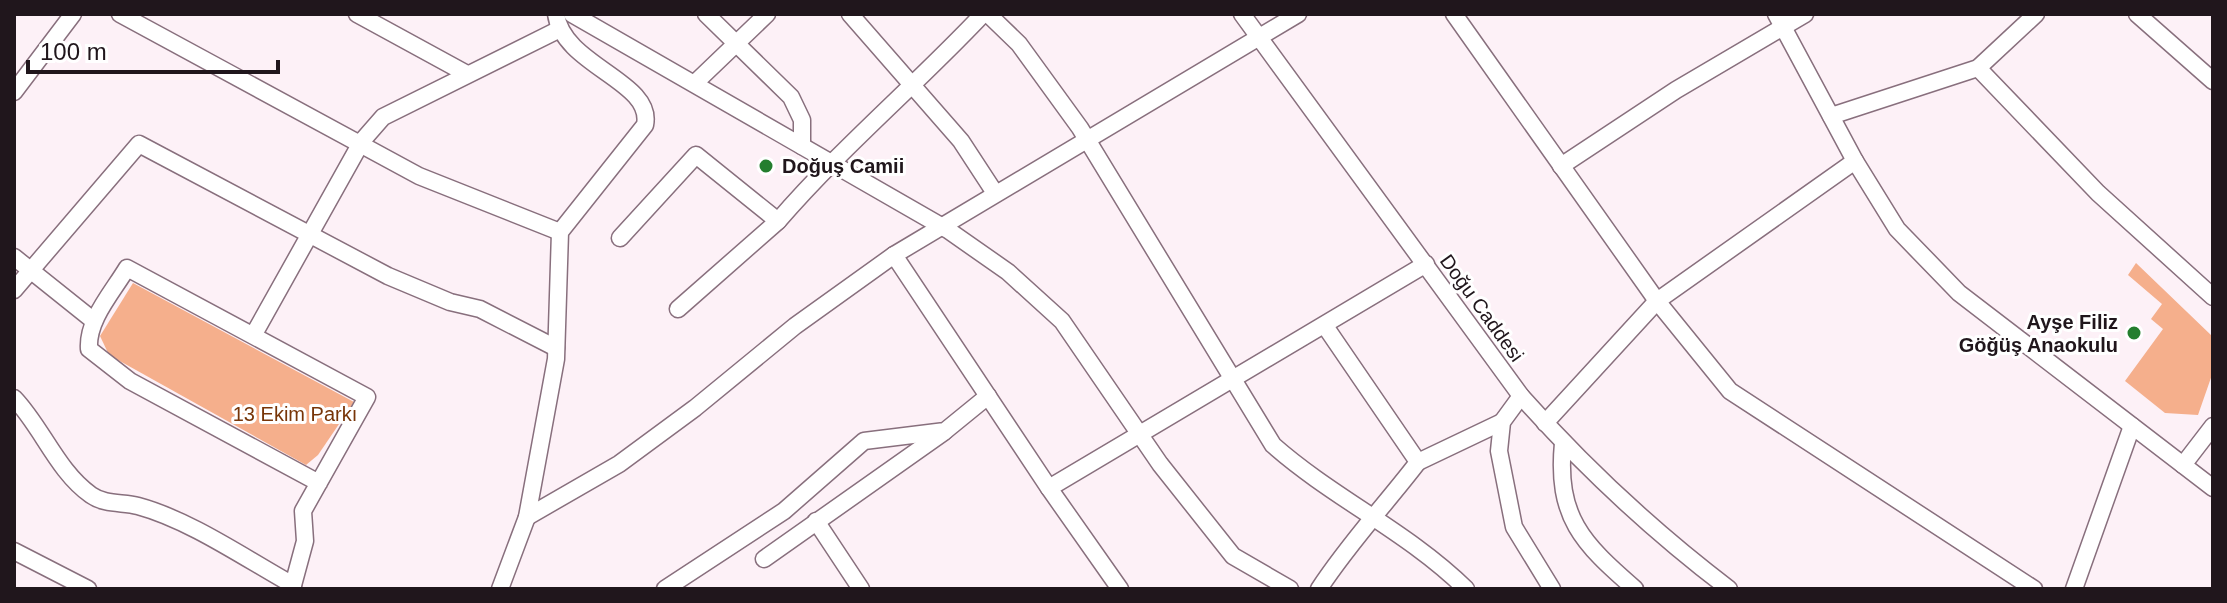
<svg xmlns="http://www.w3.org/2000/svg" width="2227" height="603" viewBox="0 0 2227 603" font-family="Helvetica,sans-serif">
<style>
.green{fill:#f5af8c}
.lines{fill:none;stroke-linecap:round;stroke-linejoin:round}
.minor-casing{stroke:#886f7d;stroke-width:19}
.minor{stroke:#fff;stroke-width:16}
.poi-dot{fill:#247e2e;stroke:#fff;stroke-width:3}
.labels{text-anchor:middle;stroke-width:6;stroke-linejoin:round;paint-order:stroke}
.poi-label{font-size:20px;font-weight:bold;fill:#20161c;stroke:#fff;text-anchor:start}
.street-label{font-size:20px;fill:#20161c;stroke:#fff}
.park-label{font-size:20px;fill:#773508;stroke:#fff}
</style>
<rect width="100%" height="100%" fill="#fdf1f7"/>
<g class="green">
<polygon points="2136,263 2212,336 2213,372 2198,415 2165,413 2125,381 2163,329 2151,319 2162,304 2128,275"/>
<polygon points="133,283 354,402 318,455 306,465 109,355 100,336"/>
</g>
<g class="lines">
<g class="minor-casing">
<g id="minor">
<polyline points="120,14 419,176 560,232"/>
<polyline points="357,14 467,74"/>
<polyline points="572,14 948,230 1008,272 1062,321 1160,464 1233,556 1290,589"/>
<polyline points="706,14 791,97 802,120 802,146"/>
<polyline points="850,14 961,141 995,193"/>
<path d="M 988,14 L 1019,44 L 1080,128 L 1273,445 C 1333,498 1408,532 1466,589"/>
<path d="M 1242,14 L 1521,396 C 1584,467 1654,532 1729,589"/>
<polyline points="1454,14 1657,301 1730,391 2034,589"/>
<polyline points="1776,14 1855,161 1897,229 1959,293 2213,488"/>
<polyline points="2137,14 2213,81"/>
<polyline points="1978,68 2098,193 2213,297"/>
<polyline points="695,83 767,14"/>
<polyline points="14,92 73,14"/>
<polyline points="1831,116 1978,68 2036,14"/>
<polyline points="1561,166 1676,90 1805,14"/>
<path d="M 620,238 L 696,155 L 778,221 C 842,147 916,85 983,14"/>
<polyline points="14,257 94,321"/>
<polyline points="14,290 139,144 388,276 450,302 480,309 556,348"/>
<polyline points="678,309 778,221"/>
<polyline points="254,334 362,141 383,117 558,30"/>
<polyline points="1521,396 1502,422 1499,451 1514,527 1552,589"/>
<path d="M 14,398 C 42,427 57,471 91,495 C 105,505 123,502 138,506 C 190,520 246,559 293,585"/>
<polyline points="1545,423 1657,301 1855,161"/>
<path d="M 1563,443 C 1556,517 1582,543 1635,589"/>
<polyline points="1418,462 1502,422"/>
<polyline points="2183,465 2213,426"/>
<polyline points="1049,488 894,255 1298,14"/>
<polyline points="527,517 619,464 695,408 795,326 894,255"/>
<polyline points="816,521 861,589"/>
<polyline points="14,551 88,589"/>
<polyline points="764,559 944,432"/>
<path d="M 292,589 L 305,541 L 303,511 L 367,397 L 127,268 C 112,293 87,320 89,349 L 130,381 L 319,483"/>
<path d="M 500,589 L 527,517 L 556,359 L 560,232 L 645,125 C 654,81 563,66 556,14"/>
<polyline points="665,589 784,511 864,441 945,431 988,396"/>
<polyline points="1120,589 1049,488 1426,264"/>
<path d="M 1319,589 C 1349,543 1385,505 1418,462 L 1325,326"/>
<polyline points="2074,589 2132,426"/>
</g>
</g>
<use href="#minor" class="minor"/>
</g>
<g class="poi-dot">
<circle cx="766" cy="166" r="8"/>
<circle cx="2134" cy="333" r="8"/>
</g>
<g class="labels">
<g class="poi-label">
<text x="782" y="173">Doğuş Camii</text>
<text x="2118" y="329" text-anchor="end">Ayşe Filiz<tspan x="2118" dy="23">Göğüş Anaokulu</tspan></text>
</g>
<g class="street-label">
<text transform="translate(1482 308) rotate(54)" y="7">Doğu Caddesi</text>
</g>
<g class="park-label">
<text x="295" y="421">13 Ekim Parkı</text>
</g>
</g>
<rect width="2227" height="603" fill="none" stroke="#20161c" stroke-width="32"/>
<path d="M28 60v12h250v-12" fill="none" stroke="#20161c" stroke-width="4"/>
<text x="40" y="60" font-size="24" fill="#20161c" stroke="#ffffff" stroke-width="6" paint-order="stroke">100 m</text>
</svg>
